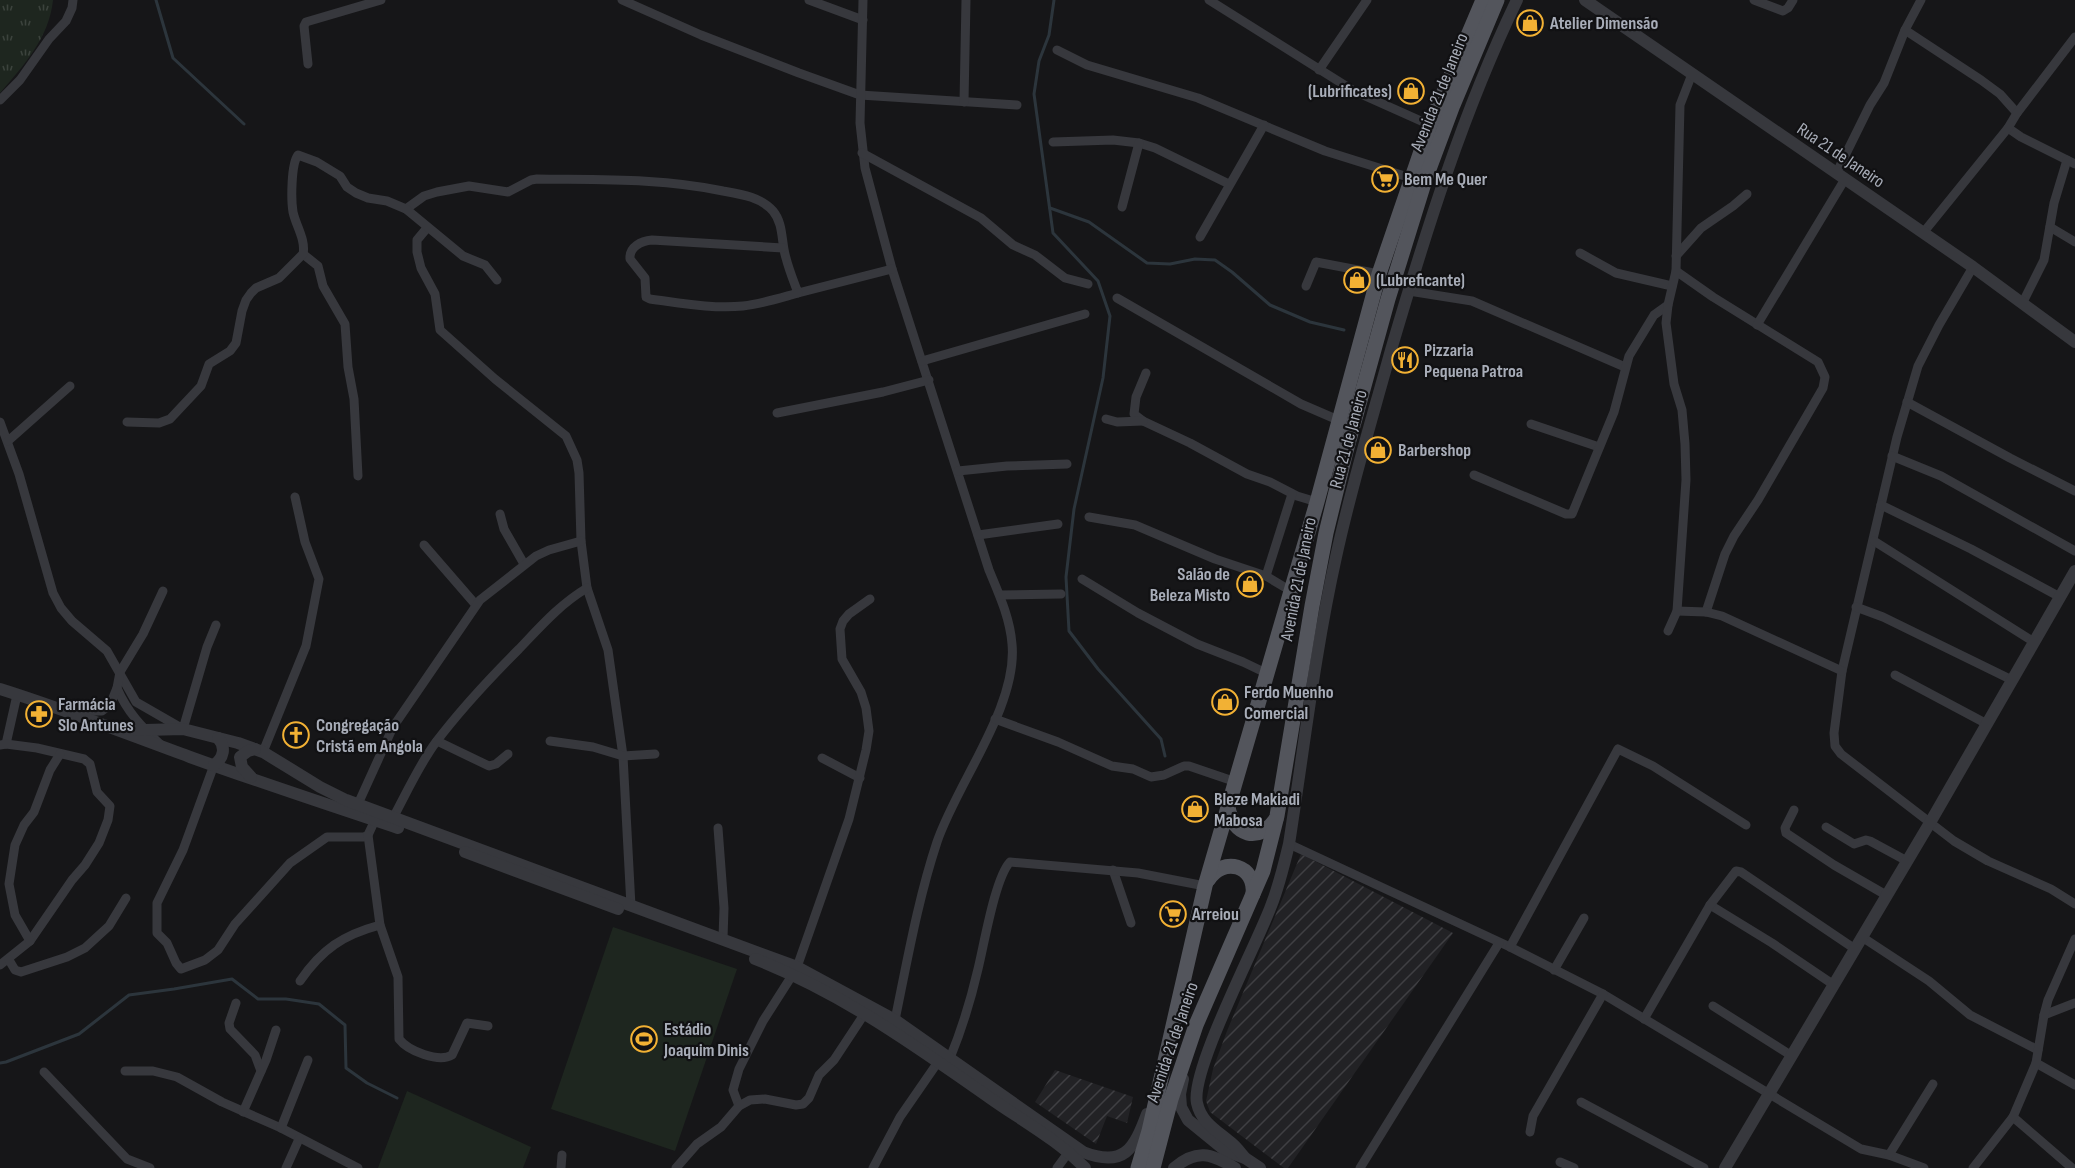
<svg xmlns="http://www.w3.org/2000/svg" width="2075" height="1168" viewBox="0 0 2075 1168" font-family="'Sofia Sans Condensed',sans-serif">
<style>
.industrial{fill:url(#industrial-furrows)}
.grass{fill:url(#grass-tufts)}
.garden{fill:#1e261f}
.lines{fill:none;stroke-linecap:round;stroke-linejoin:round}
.stream{stroke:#2c353c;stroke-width:3}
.minor{stroke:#37383d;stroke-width:9}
.tertiary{stroke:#37383d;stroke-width:12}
.primary{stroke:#53555c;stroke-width:15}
.labels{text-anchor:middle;stroke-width:4.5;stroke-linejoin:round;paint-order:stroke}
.poi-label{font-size:18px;font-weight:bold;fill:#a8adb8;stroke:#111113;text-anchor:start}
.street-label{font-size:18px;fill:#a8adb8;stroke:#111113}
</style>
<defs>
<pattern id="industrial-furrows" width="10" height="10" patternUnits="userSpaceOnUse" patternTransform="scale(1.5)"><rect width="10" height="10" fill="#222225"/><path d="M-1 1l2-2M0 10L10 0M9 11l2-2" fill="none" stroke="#3f3f43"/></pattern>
<pattern id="grass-tufts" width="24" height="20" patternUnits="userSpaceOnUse" patternTransform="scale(1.5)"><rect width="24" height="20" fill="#1e261f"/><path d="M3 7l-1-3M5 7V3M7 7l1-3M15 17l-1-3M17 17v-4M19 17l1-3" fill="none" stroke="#3c433d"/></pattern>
</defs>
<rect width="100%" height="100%" fill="#161618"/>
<g class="industrial">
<polygon points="1301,854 1453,933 1288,1168 1284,1168 1210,1112 1206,1101 1213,1069 1227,1031"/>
<polygon points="1055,1070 1133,1097 1127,1123 1107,1116 1096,1144 1035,1102"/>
</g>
<path class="grass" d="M 0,0 L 53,0 C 49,38 24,65 0,93 Z"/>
<g class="garden">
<polygon points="613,927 737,969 675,1151 551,1109"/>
<polygon points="407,1091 531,1147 523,1168 378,1168"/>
</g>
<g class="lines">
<g class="stream">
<polyline points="156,0 173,58 244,124"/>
<polyline points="1054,0 1049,35 1039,61 1034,94 1053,233 1098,281 1110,316 1103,378 1074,509 1066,577 1069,631 1098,669 1161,739 1165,756"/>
<polyline points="1050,208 1089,222 1147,263 1170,264 1195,259 1215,260 1232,272 1270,305 1310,322 1344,330"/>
<polyline points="0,1063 6,1062 79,1034 129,995 174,989 232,979 258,999 286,999 319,1004 345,1025 346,1068 367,1083 397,1098"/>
</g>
<g class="minor">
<polyline points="622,0 701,35 799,73 860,95 1017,105"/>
<polyline points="809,0 863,20"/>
<path d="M 863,0 L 860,123 L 865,168 L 892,269 L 989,570 C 999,594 1010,618 1012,644 C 1018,706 957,783 937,842 C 918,899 907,962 895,1020"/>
<polyline points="1209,0 1354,91 1430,125"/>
<polyline points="1754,0 1783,11 1788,8 1793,0"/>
<polyline points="1905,30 1981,80 2000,94 2017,113"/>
<polyline points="1057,50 1087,65 1198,98 1325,151 1411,178"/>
<polyline points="308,64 304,26 306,22 381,0"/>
<polyline points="1319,70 1367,0"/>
<polyline points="0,100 20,80 49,39 66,21 72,8 73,0"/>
<polyline points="964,102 966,0"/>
<polyline points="2008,128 2021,137 2075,164"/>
<polyline points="1053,142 1113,140 1139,143 1155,148 1229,184"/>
<polyline points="862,153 981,218 1013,245 1035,255 1065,278 1088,284"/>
<polyline points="1836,174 1870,105 1884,83 1905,30 1921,0"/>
<polyline points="1122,207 1139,143"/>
<path d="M 406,209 L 424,196 L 437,192 L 469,186 L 508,192 L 531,180 L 537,179 C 599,180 661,178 723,191 C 740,194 761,197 773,211 C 784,224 781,243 786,258 C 789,270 794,282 798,293 L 892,269"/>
<polyline points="2050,227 2075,242"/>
<polyline points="427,228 417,240 417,252 421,268 435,294 440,330 495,379 566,436 577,460 579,473 581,541 587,588 608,650 623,756 631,906"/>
<polyline points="1923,233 2008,128 2017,113 2075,37"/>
<polyline points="1200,237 1264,125"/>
<path d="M 783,248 L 652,240 C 641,241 629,247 630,259 L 645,278 L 646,297 L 650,299 C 681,303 713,309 743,306 C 762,304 780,298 798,293"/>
<polyline points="1580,253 1616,273 1672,286"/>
<polyline points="303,254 318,266 323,286 345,324 348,367 354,399 358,476"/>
<polyline points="1676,256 1701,228 1733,206 1747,194"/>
<polyline points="1973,267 1939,325 1918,366 1897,437 1842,671 1834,733 1835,746 1841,754 1954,841 1988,861 2051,889 2075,904"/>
<polyline points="1676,271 1713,297 1818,362 1825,377 1823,388 1758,500 1734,536 1725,554 1706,612"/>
<polyline points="1306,286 1316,262 1379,274"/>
<polyline points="1409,291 1472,301 1625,367"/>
<polyline points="1117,298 1301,404 1338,420"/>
<polyline points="2023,302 2044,260 2054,203 2067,160"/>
<polyline points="1757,325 1845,179"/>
<polyline points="922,361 1085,314"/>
<polyline points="1146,373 1136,397 1134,414 1143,421 1190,443 1247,474 1270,482 1297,496 1317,502"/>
<polyline points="1907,402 2010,458 2075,491"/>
<polyline points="777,413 883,392 929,380"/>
<polyline points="1106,419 1117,422 1143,421"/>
<polyline points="0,422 19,474 53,593 61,608 72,621 107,651 136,702 183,729 207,647 216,625"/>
<path d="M 127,422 L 159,423 L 170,419 L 201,386 L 209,364 L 230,351 L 236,343 L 242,311 L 246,300 L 251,293 L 256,288 L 279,278 L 303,254 C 306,240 296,226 293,212 C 291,200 291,164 298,155 L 317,162 L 340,176 L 347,187 L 356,193 L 368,198 L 387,201 L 406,209 L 463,256 L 485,265 L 497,280"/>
<polyline points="1531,424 1599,447"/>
<polyline points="8,441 70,386"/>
<polyline points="1892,456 1941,476 2075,551"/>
<polyline points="958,471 1007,466 1067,464"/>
<polyline points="1474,475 1566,514 1572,514 1614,412 1629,356 1654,315 1668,305"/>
<polyline points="1881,505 1971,549 2060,597"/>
<polyline points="500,514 504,529 524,564"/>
<polyline points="1089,517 1135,525 1215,559 1266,576 1291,591"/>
<polyline points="978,535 1058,524"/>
<polyline points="1874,541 2034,642"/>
<polyline points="424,545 476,605"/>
<polyline points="1266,576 1292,494"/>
<polyline points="1082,579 1138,613 1197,644 1243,662 1266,673"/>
<polyline points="1000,595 1061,594"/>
<polyline points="1856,607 1883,617 2012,680"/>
<polyline points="1677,611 1706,612 1722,616 1842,671"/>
<polyline points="1668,631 1677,611 1686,480 1685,444 1682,410 1674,384 1666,323 1668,305 1676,271 1680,105 1692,74"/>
<polyline points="1895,675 1987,724"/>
<path d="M 117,688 C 127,712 142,727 161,745"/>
<polyline points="73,711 102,711 110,705 117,688 120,672 143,634 163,591"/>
<polyline points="995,719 1058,742 1112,766 1133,769 1151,777 1164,775 1184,766 1189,766 1236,782"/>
<polyline points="437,741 489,766 496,764 508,754"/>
<polyline points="550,741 593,747 623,756 655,754"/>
<polyline points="6,744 17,695"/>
<polyline points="0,745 6,744 37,748 84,759 90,764 97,792 110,806 108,820 99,843 85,865 72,880 30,941 0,965"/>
<polyline points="263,752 306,646 319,579 305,542 295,497"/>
<polyline points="822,758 860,778"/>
<polyline points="214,765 183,850 157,903 157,933 167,943 176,963 181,969 205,960 218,950 235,924 290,863 327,837 364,837 368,835 375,820"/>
<polyline points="358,804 393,727 480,600 536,556 549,550 581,541"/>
<polyline points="1794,810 1785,828 1786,833 1834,865 1886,895"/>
<path d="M 393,818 C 407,792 419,765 436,742 C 461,709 490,678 519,649 C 540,627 560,604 587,588"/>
<polyline points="1826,827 1854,844 1866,840 1870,841 1907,861"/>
<polyline points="718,828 724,908 723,938"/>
<path d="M 368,835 L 380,925 L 398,977 L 399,1039 C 408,1051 439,1063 452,1055 L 467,1023 L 488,1026"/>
<polyline points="1289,844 1510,947 1603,994 1861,1149 1889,1155 1924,1168"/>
<polyline points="1113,870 1131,923"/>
<polyline points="1710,905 1772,943 1834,985"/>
<polyline points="1862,937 1929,981 1970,1015 2038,1050"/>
<polyline points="30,941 15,915 9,884 15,845 24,825 34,812 50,770 60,754"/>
<polyline points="1510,947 1618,749 1653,766 1746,825"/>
<polyline points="9,960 15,970 21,972 67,957 85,948 109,926 126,898"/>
<polyline points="797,967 849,819 866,750 869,731 866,708 861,692 842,659 840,629 843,621 849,614 870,599"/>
<polyline points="1554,970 1584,918"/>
<path d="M 300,981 C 322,949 343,935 380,925"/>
<polyline points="236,1003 229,1023 230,1029 255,1055 261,1071"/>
<polyline points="1713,1006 1792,1056"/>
<polyline points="2044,1015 2075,1003"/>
<polyline points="1644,1019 1710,905 1736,871 1741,872 1855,949"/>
<path d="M 950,1058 C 962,1029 971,999 978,969 C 984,945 995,878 1010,862 L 1138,873 L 1205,886"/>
<polyline points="2036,1063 2075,1085"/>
<polyline points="125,1071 153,1071 177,1077 222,1102 281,1128 358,1168"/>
<polyline points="44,1072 127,1159 150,1168"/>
<polyline points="1581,1102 1704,1168"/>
<polyline points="739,1106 733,1090 739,1069 763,1021 793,974"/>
<polyline points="243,1112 266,1060 276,1030"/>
<polyline points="2013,1117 2072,1168"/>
<polyline points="281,1128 308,1060"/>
<polyline points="1530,1132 1533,1116 1603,994"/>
<polyline points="1889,1155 1933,1084"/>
<polyline points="1560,1162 1574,1168"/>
<polyline points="286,1168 299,1139"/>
<polyline points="561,1168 562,1155"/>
<polyline points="676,1168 697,1144 721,1127 739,1106 750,1100 765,1099 796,1105 803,1104 809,1098 819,1075 834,1060 865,1013"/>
<polyline points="873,1168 900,1117 938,1062"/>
<polyline points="1057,1168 1068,1153"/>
<polyline points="1360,1168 1499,943"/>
<polyline points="1973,1168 2013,1117 2036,1063 2044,1015 2048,1000 2075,939"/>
</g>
<g class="tertiary">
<polyline points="1585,0 1973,267 2075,342"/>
<path d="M 0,689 C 64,709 127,734 190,757 C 259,782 329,805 398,828"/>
<path d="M 107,727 L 145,730 L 183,729 L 238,743 L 263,752 L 320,787 L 346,800 L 797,967 L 895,1020 L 1083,1152 C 1124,1168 1134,1149 1147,1114"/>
<path d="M 214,765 C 224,758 226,747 218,738"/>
<polyline points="251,777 242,767 240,757 248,751 255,749"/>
<polyline points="465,852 618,909"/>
<path d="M 755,959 C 842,993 914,1045 990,1098 C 1021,1120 1058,1140 1085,1168"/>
<polyline points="1183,1079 1180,1094 1181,1107 1188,1120 1226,1151 1245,1158 1260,1168"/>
<path d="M 1245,1158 C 1240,1152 1235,1145 1229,1141 C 1216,1130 1201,1122 1197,1103 C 1190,1071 1257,944 1271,906 C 1279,886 1284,865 1289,844 C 1304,748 1315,651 1336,557 C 1351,487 1372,419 1391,350 C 1426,231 1463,112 1517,0"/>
<path d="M 1174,1168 C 1196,1149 1211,1153 1235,1168"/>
<polyline points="1725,1168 1931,821 2075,571"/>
</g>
<g class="primary">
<path d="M 1228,807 C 1233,836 1259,843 1276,819"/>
<path d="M 1208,880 C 1223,856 1256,865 1253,894"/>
<polyline points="1138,1168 1149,1131 1205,886 1317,502 1379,274 1430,125 1483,0"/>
<polyline points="1153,1168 1171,1099 1196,1025 1263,871 1277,816 1312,606 1326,533 1346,451 1388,299 1425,180 1453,105 1497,0"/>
</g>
</g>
<defs>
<g id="shop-ring" transform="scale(1.35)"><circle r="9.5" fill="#111113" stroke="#f2b134" stroke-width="1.5"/><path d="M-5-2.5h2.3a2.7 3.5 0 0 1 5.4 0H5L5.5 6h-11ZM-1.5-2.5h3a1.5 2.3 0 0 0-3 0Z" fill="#f2b134"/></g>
<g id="supermarket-ring" transform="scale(1.35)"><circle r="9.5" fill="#111113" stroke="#f2b134" stroke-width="1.5"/><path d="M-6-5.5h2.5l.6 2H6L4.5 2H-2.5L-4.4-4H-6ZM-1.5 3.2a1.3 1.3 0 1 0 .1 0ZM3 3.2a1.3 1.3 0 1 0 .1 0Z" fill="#f2b134"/></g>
<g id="restaurant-ring" transform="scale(1.35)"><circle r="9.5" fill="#111113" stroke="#f2b134" stroke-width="1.5"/><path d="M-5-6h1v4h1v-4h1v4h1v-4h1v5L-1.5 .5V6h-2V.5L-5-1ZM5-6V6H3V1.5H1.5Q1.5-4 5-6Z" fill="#f2b134"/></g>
<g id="pharmacy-ring" transform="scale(1.35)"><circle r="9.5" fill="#111113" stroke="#f2b134" stroke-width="1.5"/><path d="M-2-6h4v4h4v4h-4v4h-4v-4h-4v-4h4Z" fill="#f2b134"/></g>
<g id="church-ring" transform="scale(1.35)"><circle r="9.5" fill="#111113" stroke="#f2b134" stroke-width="1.5"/><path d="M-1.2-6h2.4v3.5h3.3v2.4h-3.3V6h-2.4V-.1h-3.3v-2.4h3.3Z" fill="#f2b134"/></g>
<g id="stadium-ring" transform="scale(1.35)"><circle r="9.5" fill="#111113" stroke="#f2b134" stroke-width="1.5"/><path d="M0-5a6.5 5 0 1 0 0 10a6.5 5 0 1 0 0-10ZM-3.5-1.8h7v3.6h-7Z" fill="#f2b134"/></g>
</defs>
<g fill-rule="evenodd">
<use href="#shop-ring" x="1530" y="23"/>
<use href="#shop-ring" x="1411" y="91"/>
<use href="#supermarket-ring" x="1385" y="179"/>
<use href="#shop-ring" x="1357" y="280"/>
<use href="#restaurant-ring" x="1405" y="360"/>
<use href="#shop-ring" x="1378" y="450"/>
<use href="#shop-ring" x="1250" y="584"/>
<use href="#shop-ring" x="1225" y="702"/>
<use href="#pharmacy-ring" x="39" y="714"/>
<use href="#church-ring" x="296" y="735"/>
<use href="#shop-ring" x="1195" y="809"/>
<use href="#supermarket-ring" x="1173" y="914"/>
<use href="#stadium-ring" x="644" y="1039"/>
</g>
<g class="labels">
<g class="poi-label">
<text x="1550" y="29">Atelier Dimensão</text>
<text x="1392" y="97" text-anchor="end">(Lubrificates)</text>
<text x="1404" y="185">Bem Me Quer</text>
<text x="1376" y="286">(Lubreficante)</text>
<text x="1424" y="356">Pizzaria<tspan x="1424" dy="21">Pequena Patroa</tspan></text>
<text x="1398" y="456">Barbershop</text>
<text x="1230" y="580" text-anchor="end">Salão de<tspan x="1230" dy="21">Beleza Misto</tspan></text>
<text x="1244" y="698">Ferdo Muenho<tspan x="1244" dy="21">Comercial</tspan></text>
<text x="58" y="710">Farmácia<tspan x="58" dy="21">Slo Antunes</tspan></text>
<text x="316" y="731">Congregação<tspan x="316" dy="21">Cristã em Angola</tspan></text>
<text x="1214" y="805">Bleze Makiadi<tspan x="1214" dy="21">Mabosa</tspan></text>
<text x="1192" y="920">Arreiou</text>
<text x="664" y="1035">Estádio<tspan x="664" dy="21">Joaquim Dinis</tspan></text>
</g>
<g class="street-label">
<text transform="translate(1439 92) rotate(-68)" y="6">Avenida 21 de Janeiro</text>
<text transform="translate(1841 155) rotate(34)" y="6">Rua 21 de Janeiro</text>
<text transform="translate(1348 439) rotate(-75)" y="6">Rua 21 de Janeiro</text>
<text transform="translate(1298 579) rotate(-79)" y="6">Avenida 21 de Janeiro</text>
<text transform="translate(1172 1042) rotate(-71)" y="6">Avenida 21 de Janeiro</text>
</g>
</g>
</svg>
